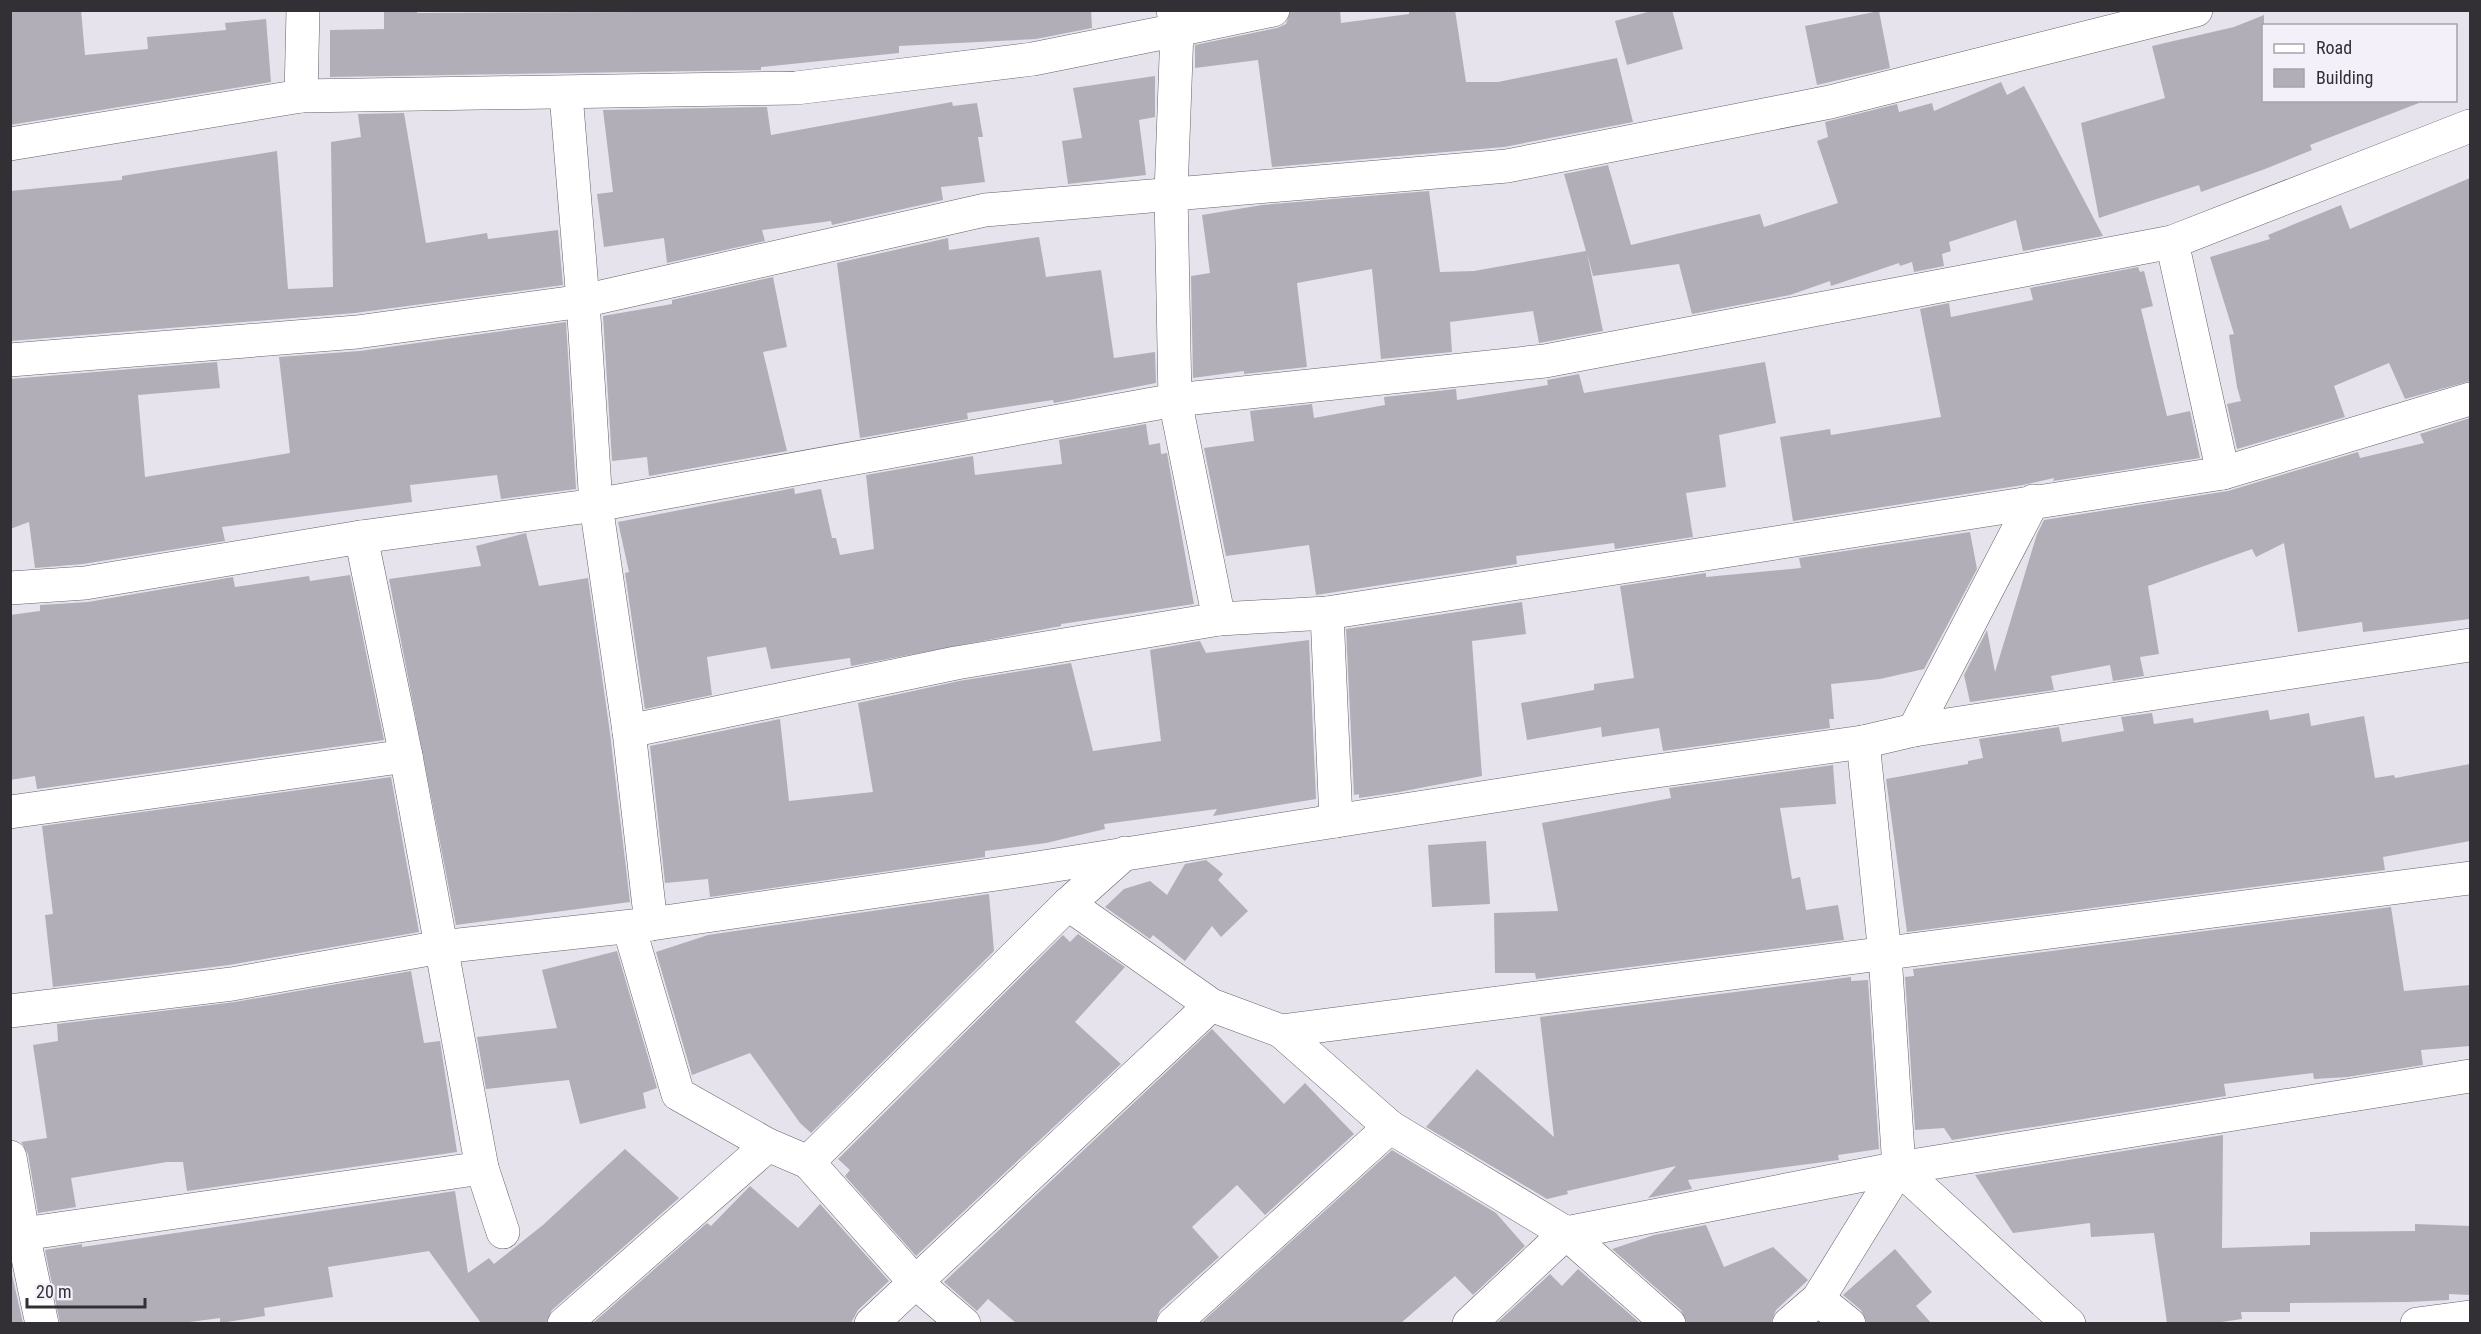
<svg xmlns="http://www.w3.org/2000/svg" width="2481" height="1334" viewBox="0 0 2481 1334" font-family="'Roboto Condensed',sans-serif">
<style>
.building{fill:#b2aeb7}
.lines{fill:none;stroke-linecap:round;stroke-linejoin:round}
.street-casing{stroke:#646169;stroke-width:34}
.street{stroke:#fff;stroke-width:33}
</style>
<rect width="100%" height="100%" fill="#e6e3ec"/>
<g class="building">
<polygon points="10,10 81,10 85,55 148,49 147,37 226,30 225,23 266,19 271,82 10,125"/>
<polygon points="384,10 417,10 417,13 1091,10 1092,28 1036,39 899,46 899,53 761,67 761,70 330,77 330,30 384,29"/>
<polygon points="1291,10 1340,10 1341,23 1409,14 1409,10 1455,10 1466,82 1498,82 1617,58 1633,122 1504,147 1272,167 1258,60 1195,68 1195,45 1277,28 1286,24"/>
<polygon points="1655,10 1672,10 1683,49 1627,65 1615,21"/>
<polygon points="1879,11 1890,68 1817,85 1805,26"/>
<polygon points="2264,15 2264,100 2418,100 2419,103 2310,145 2312,150 2265,169 2201,192 2199,185 2099,218 2081,123 2165,98 2152,46 2234,27"/>
<polygon points="1155,76 1155,117 1139,120 1146,175 1068,184 1062,141 1082,138 1073,88"/>
<polygon points="2001,82 2007,95 2024,86 2103,236 2023,251 2016,220 1949,242 1951,251 1942,254 1944,266 1914,272 1912,262 1900,266 1899,263 1831,286 1830,281 1790,295 1692,314 1679,264 1593,276 1587,253 1603,331 1539,343 1533,311 1450,322 1452,352 1381,359 1372,269 1297,283 1307,367 1244,374 1244,371 1193,378 1191,276 1210,273 1202,215 1262,205 1429,191 1440,272 1474,271 1586,251 1564,174 1608,165 1631,245 1760,214 1764,227 1838,203 1817,141 1828,137 1825,122 1897,104 1899,112 1932,103 1934,111"/>
<polygon points="952,102 953,106 977,103 983,137 978,137 985,182 941,187 943,200 832,225 831,221 762,230 765,241 667,263 664,238 604,247 597,194 613,192 603,110 767,107 771,135"/>
<polygon points="404,113 426,243 487,233 488,239 558,230 563,285 355,313 10,341 10,191 122,180 122,176 277,151 288,289 333,287 331,142 361,137 358,114"/>
<polygon points="2470,178 2470,381 2405,399 2389,363 2334,386 2345,417 2237,449 2227,404 2241,401 2237,387 2229,335 2234,334 2210,257 2270,239 2268,235 2341,205 2350,229"/>
<polygon points="1039,237 1046,277 1101,270 1114,358 1155,352 1156,383 1054,403 1053,400 967,413 968,419 860,438 837,263 948,238 949,250"/>
<polygon points="2138,267 2140,272 2144,271 2153,306 2141,309 2167,416 2190,411 2200,458 2053,481 2054,478 2023,485 1793,521 1780,437 1830,429 1831,435 1941,417 1920,309 1949,303 1951,317 2033,300 2030,288"/>
<polygon points="773,277 787,347 763,352 787,451 649,476 647,457 612,461 603,316 672,304 672,300"/>
<polygon points="566,322 576,489 501,499 497,475 410,485 412,502 222,527 225,541 83,564 35,568 29,522 10,529 10,379 217,362 220,388 138,395 145,477 290,453 279,357 360,351"/>
<polygon points="1765,362 1776,423 1719,435 1726,487 1686,493 1693,537 1615,549 1614,543 1516,556 1517,564 1316,595 1309,545 1226,556 1204,448 1254,441 1250,411 1312,404 1314,418 1385,405 1384,397 1456,389 1457,400 1548,385 1547,380 1579,374 1584,393"/>
<polygon points="2470,418 2470,619 2363,632 2362,622 2298,632 2284,543 2256,557 2252,549 2148,586 2159,654 2140,657 2144,676 2113,681 2110,665 2051,676 2054,690 1970,702 1964,675 1987,630 1995,672 2037,534 2044,520 2228,491 2358,452 2360,458 2424,443 2420,434"/>
<polygon points="1146,424 1149,445 1160,443 1161,454 1167,453 1194,604 1061,624 1061,626 851,666 850,658 771,669 766,647 707,657 712,695 645,709 625,573 629,572 618,522 794,488 795,494 821,489 832,538 836,538 840,555 874,549 866,475 973,456 975,475 1062,464 1059,440"/>
<polygon points="1970,532 1977,569 1924,669 1880,679 1831,684 1834,719 1829,719 1830,728 1663,751 1659,728 1602,737 1601,727 1527,740 1521,703 1594,690 1594,684 1634,678 1620,586 1706,573 1706,577 1801,568 1799,558"/>
<polygon points="526,533 539,586 588,578 610,733 630,902 456,925 389,579 481,566 476,546"/>
<polygon points="350,575 384,740 37,789 35,776 10,780 10,615 40,611 40,605 88,602 233,577 235,587 309,576 310,581"/>
<polygon points="1522,602 1526,634 1472,641 1482,776 1399,792 1359,798 1359,794 1354,795 1346,629"/>
<polygon points="1309,640 1316,799 1213,816 1217,809 1104,824 1105,829 1046,843 985,851 985,857 710,897 708,879 665,883 650,746 780,719 789,801 873,792 858,703 959,681 1071,663 1093,751 1161,741 1150,650 1200,641 1206,653"/>
<polygon points="2268,710 2270,720 2309,713 2311,726 2364,716 2375,778 2394,775 2395,778 2470,764 2470,841 2383,857 2385,870 1907,932 1886,779 1968,764 1968,761 1983,758 1979,739 2059,727 2062,742 2124,731 2121,717 2152,713 2154,724 2193,718 2194,723"/>
<polygon points="1833,765 1836,804 1780,808 1792,879 1800,877 1806,910 1838,905 1844,940 1536,979 1535,973 1495,973 1494,913 1558,911 1542,823 1671,798 1669,788"/>
<polygon points="391,777 419,932 229,965 53,987 45,915 53,914 42,826"/>
<polygon points="1486,841 1490,904 1432,907 1428,845"/>
<polygon points="1206,860 1223,874 1218,880 1248,911 1221,937 1212,926 1185,961 1153,935 1150,939 1105,907 1124,889 1150,881 1167,895 1185,864"/>
<polygon points="989,894 994,951 811,1133 800,1123 750,1053 692,1075 656,952 708,935"/>
<polygon points="2391,907 2404,991 2470,985 2470,1046 2421,1050 2423,1065 2347,1077 2314,1079 2313,1073 2224,1084 2226,1096 1952,1140 1944,1128 1915,1130 1905,977 1914,976 1913,969"/>
<polygon points="1078,934 1125,967 1075,1022 1121,1064 916,1256 845,1176 850,1170 838,1159 1063,935 1070,942"/>
<polygon points="617,951 657,1088 643,1093 646,1108 580,1124 569,1080 486,1089 477,1037 557,1028 542,970"/>
<polygon points="411,971 424,1043 440,1041 457,1152 187,1191 183,1162 167,1162 71,1178 76,1207 38,1213 28,1154 21,1142 47,1138 33,1045 58,1041 57,1024 235,1002"/>
<polygon points="1851,977 1851,981 1868,980 1879,1149 1838,1155 1839,1160 1688,1180 1692,1189 1648,1198 1676,1166 1567,1191 1568,1194 1547,1199 1426,1127 1477,1069 1554,1137 1540,1017"/>
<polygon points="1212,1029 1284,1104 1305,1083 1354,1134 1265,1215 1237,1185 1192,1227 1219,1257 1160,1310 1155,1323 1016,1323 988,1299 977,1311 944,1282"/>
<polygon points="2223,1135 2222,1248 2310,1245 2310,1232 2415,1231 2415,1224 2470,1226 2470,1295 2449,1294 2449,1300 2408,1302 2290,1303 2290,1312 2241,1312 2242,1319 2215,1323 2167,1323 2154,1233 2091,1237 2090,1223 2013,1233 1975,1175"/>
<polygon points="625,1149 679,1198 552,1310 546,1323 481,1323 429,1251 328,1267 333,1297 264,1308 265,1316 220,1323 220,1318 182,1323 60,1323 45,1250 82,1244 82,1247 455,1191 468,1273 489,1258 494,1264 543,1225"/>
<polygon points="1392,1150 1496,1213 1525,1246 1473,1295 1455,1276 1401,1323 1201,1323"/>
<polygon points="750,1186 798,1228 820,1204 889,1281 858,1310 851,1323 593,1323 707,1223 711,1226"/>
<polygon points="1706,1225 1724,1267 1773,1247 1808,1280 1776,1310 1771,1323 1687,1323 1681,1310 1612,1249 1654,1235"/>
<polygon points="1895,1249 1932,1292 1916,1306 1931,1323 1867,1323 1861,1310 1843,1295"/>
<polygon points="10,1266 23,1323 10,1323"/>
<polygon points="1578,1269 1640,1323 1498,1322 1550,1274 1562,1286"/>
</g>
<g class="lines">
<g class="street-casing">
<g id="street">
<polyline points="1173,10 1177,30 1273,10"/>
<polyline points="566,94 583,301 596,505 629,731"/>
<polyline points="10,144 301,96 303,10"/>
<polyline points="2172,242 2223,473"/>
<polyline points="10,360 357,332 583,301 985,210 1507,166 1830,102 2196,10"/>
<polyline points="361,537 406,756"/>
<polyline points="10,588 85,583 361,537 596,505 1175,400 1545,361 2172,242 2470,126"/>
<polyline points="1327,613 1336,821"/>
<polyline points="1219,619 1327,613 2223,473 2470,399"/>
<polyline points="1914,730 2033,501"/>
<polyline points="1863,742 1885,955 1899,1168"/>
<polyline points="10,812 406,756 482,1168 503,1232"/>
<polyline points="1068,904 1211,1005 1281,1031 2470,878"/>
<polyline points="651,924 1024,870 1621,776 1863,742 1914,730 2470,645"/>
<polyline points="10,1011 232,984 441,947 651,924 629,731 956,663 1219,619 1175,400 1171,193 1177,30 1033,59 796,88 301,96"/>
<polyline points="1390,1127 1566,1233 1899,1168 2470,1076"/>
<polyline points="768,1145 808,1162 1068,904 1125,853"/>
<polyline points="10,1157 23,1234 42,1324"/>
<polyline points="808,1162 914,1281 964,1324"/>
<polyline points="23,1234 482,1168"/>
<polyline points="1818,1299 1849,1324"/>
<polyline points="564,1324 768,1145 678,1094 629,927"/>
<polyline points="871,1324 1211,1005"/>
<polyline points="1173,1324 1390,1127 1281,1031"/>
<polyline points="1469,1324 1566,1233 1669,1324"/>
<polyline points="1789,1324 1818,1299 1899,1168 2069,1324"/>
<polyline points="2417,1324 2470,1317"/>
</g>
</g>
<use href="#street" class="street"/>
</g>
<rect width="2481" height="1334" fill="none" stroke="#323034" stroke-width="24"/>
<rect x="2262" y="24" width="195" height="78" fill="#f4f0fa" stroke="#a6a3ab" stroke-width="1.5"/>
<rect x="2274" y="44" width="30" height="9" fill="#ffffff" stroke="#a6a3ab" stroke-width="1.5"/>
<text x="2316" y="54" font-size="18" fill="#323034">Road</text>
<rect x="2274" y="69" width="30" height="18" fill="#b2aeb7" stroke="#a6a3ab" stroke-width="1.5"/>
<text x="2316" y="84" font-size="18" fill="#323034">Building</text>
<path d="M27 1298v9h118v-9" fill="none" stroke="#323034" stroke-width="3"/>
<text x="36" y="1298" font-size="18" fill="#323034" stroke="#f4f0fa" stroke-width="4.5" paint-order="stroke">20 m</text>
</svg>
